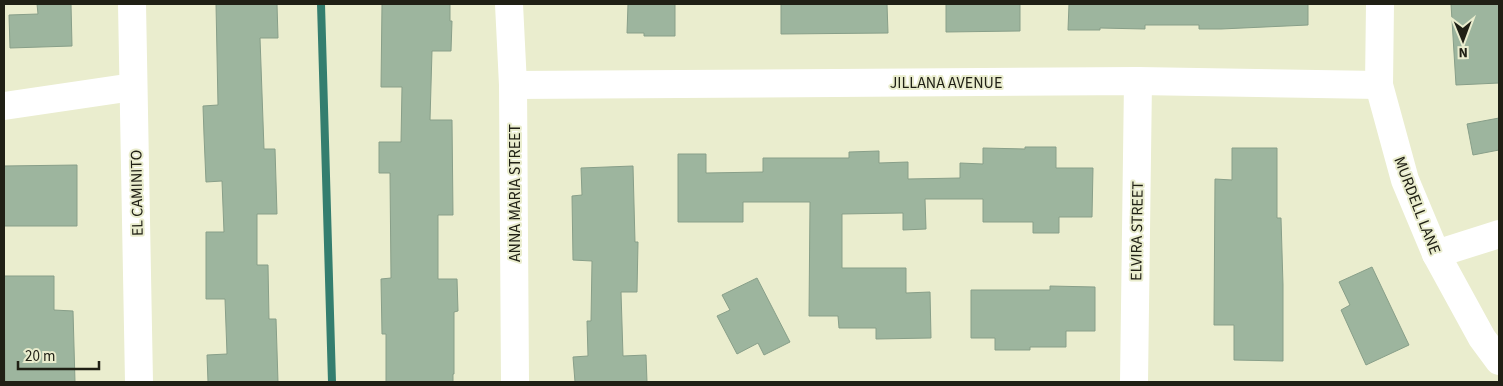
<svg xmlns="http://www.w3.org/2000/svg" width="1503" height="386" viewBox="0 0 1503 386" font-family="'Source Sans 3',sans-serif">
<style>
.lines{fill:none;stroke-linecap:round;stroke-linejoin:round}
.stream{stroke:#347e6f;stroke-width:8}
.building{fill:#9db59e;stroke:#889f89}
.minor{stroke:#fff;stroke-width:28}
.labels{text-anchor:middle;stroke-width:4;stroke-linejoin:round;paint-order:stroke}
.street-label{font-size:16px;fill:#202015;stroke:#eaedce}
</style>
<rect width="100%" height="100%" fill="#eaedce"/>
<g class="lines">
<polyline class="stream" points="321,4 332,382"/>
</g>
<g class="building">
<polygon points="37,4 71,4 72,46 10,48 9,15 38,14"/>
<polygon points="216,4 277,4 278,38 260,38 264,149 275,149 277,214 257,214 257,265 268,265 269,319 276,319 278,382 208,382 207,355 227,354 225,299 206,299 206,232 224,232 222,181 206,182 204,135 203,106 218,105"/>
<polygon points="382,4 450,4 450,21 452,21 451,51 432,51 430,120 452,120 453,215 438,215 438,279 457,279 458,311 454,312 454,374 453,374 453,382 386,382 386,334 382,334 381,279 391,278 390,173 379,173 379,142 401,142 402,87 381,87"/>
<polygon points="628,4 675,4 675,36 644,36 644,33 627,33"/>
<polygon points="781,4 887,4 888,33 781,34"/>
<polygon points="946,4 1020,4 1020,31 946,32"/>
<polygon points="1069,4 1308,4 1308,25 1221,29 1199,29 1199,25 1145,25 1145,29 1100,28 1100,30 1068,30"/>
<polygon points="1451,4 1499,4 1499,83 1456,85"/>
<polygon points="1499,118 1499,150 1473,155 1467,124"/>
<polygon points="1025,147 1056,147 1056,168 1093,168 1092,217 1059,217 1059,233 1033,233 1033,222 983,222 983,199 925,199 926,229 903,230 903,213 842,214 842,268 906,268 906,293 930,292 931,338 876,339 876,328 839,328 838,316 809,316 810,202 743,202 743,222 678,222 678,154 706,154 706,173 763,172 763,158 849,158 849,152 879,151 879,163 908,162 908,179 960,178 960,163 983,164 983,148 1025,149"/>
<polygon points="1232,148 1277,148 1277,218 1281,218 1283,285 1283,361 1234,360 1234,325 1214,325 1215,179 1232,180"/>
<polygon points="77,165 77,226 4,226 4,166"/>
<polygon points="633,166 635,242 638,242 637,292 621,292 623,356 646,355 647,382 575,382 573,357 588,356 587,321 591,321 592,261 573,260 572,196 582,195 581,168"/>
<polygon points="1372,267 1409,345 1366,365 1341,310 1350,305 1339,282"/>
<polygon points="4,276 54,276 54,310 73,311 75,382 5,382"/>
<polygon points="757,278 790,342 764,355 758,343 737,354 717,316 730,310 722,295"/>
<polygon points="1050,286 1095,287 1095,331 1066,331 1066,347 1030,347 1030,350 995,350 995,338 971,338 971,290 1050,290"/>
</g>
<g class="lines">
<g class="minor">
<polyline points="132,4 139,382"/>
<polyline points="509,4 513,85 515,382"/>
<polyline points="1380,4 1379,85 1405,180 1436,254 1482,338 1499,361"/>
<polyline points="513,85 1138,81 1379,85"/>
<polyline points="4,106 133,87"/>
<polyline points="1436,254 1499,234"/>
<polyline points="1134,382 1138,81"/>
</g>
</g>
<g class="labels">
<g class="street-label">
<text x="946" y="88">JILLANA AVENUE</text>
<text transform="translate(136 193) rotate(-91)" y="6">EL CAMINITO</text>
<text transform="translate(514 193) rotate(-90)" y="6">ANNA MARIA STREET</text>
<text transform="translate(1418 205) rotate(69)" y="6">MURDELL LANE</text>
<text transform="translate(1136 231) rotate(-89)" y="6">ELVIRA STREET</text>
</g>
</g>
<rect width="1503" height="386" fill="none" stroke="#202015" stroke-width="10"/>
<g transform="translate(1463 40) rotate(179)" stroke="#eaedce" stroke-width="4" paint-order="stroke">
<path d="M0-4L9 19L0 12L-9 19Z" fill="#202015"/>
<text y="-8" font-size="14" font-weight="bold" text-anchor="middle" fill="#202015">N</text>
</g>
<path d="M18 361v8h81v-8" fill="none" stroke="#202015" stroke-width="2.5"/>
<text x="25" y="361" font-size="15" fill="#202015" stroke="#eaedce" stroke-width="4" paint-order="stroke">20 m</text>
</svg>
